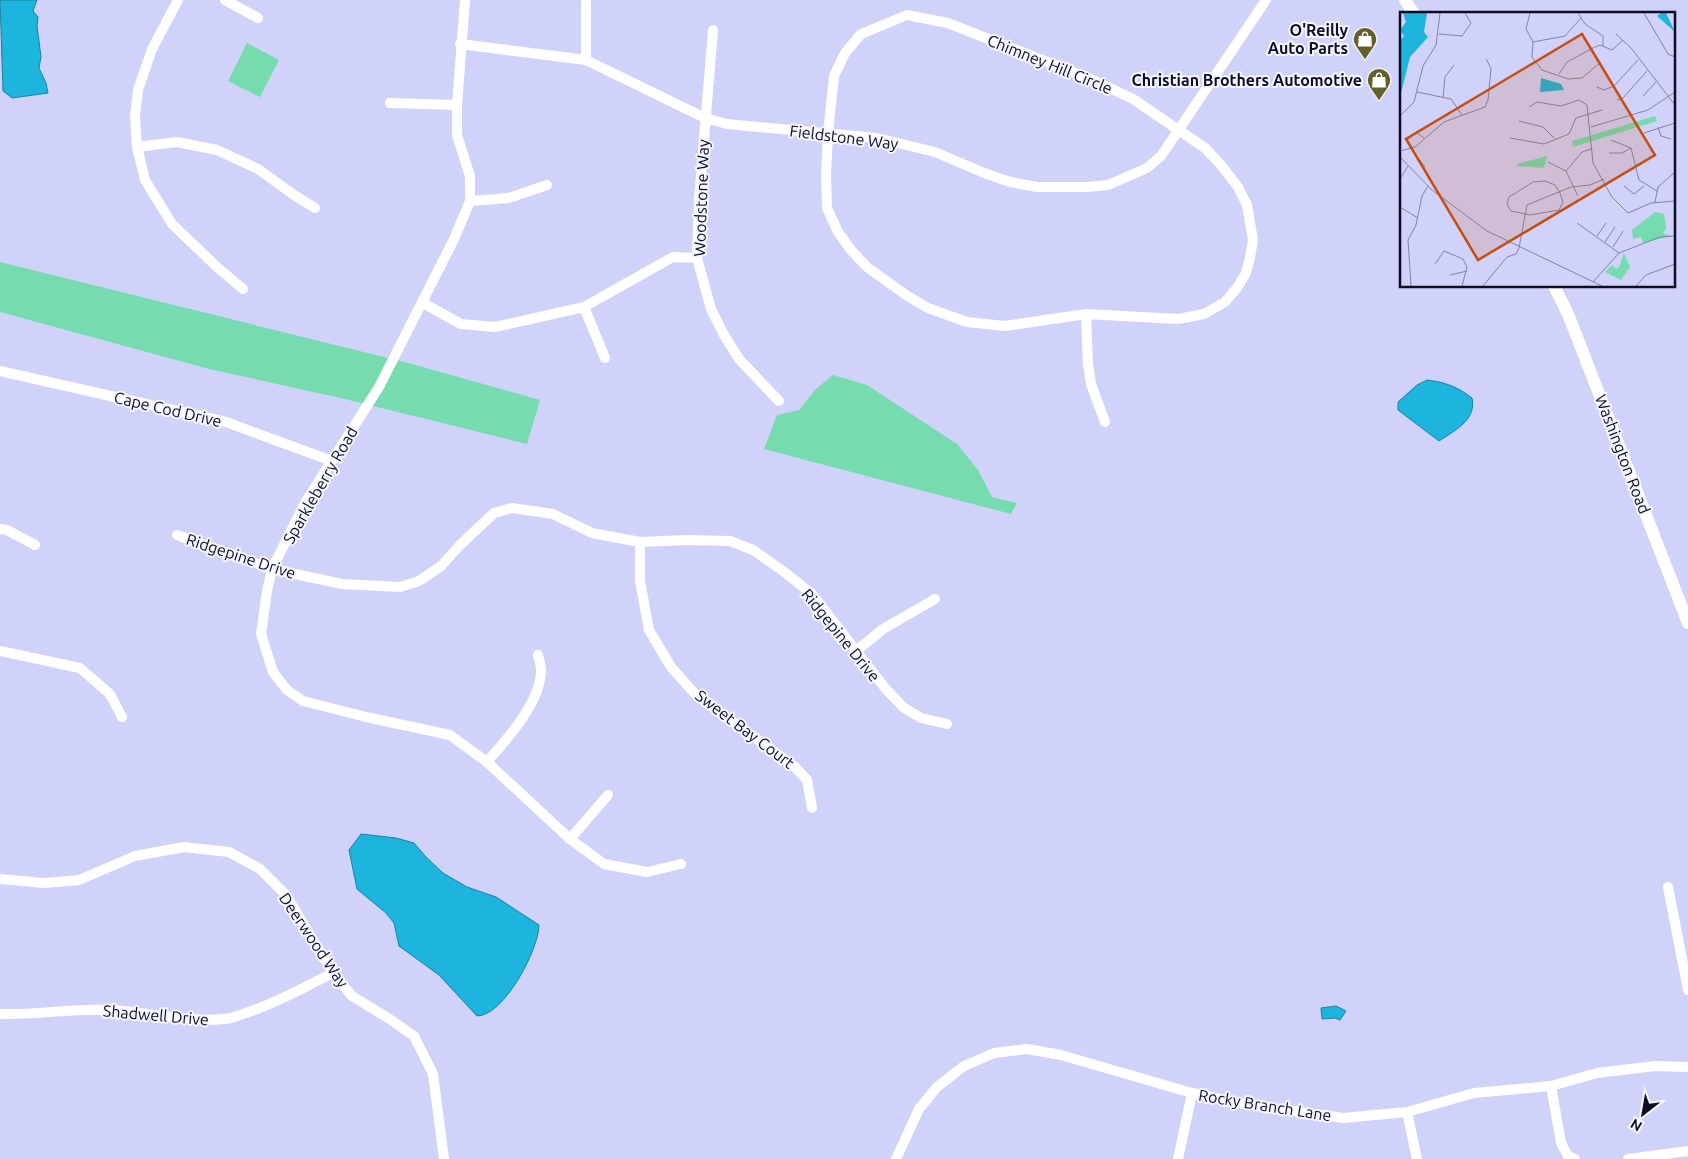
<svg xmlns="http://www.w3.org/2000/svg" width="1688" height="1159" viewBox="0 0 1688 1159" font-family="Ubuntu,sans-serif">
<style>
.green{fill:#76dbae}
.water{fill:#1db4dd;stroke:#1882a6}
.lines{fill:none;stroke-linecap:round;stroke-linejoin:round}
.minor{stroke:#fff;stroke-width:10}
.major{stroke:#fff;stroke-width:12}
.labels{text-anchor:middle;stroke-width:4;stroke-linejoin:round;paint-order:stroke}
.poi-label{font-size:16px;font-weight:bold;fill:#0e0d24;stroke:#f5f6fd;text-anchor:end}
.street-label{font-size:16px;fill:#0e0d24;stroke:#f5f6fd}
.inset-road{fill:none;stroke:#8283a4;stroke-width:1}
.view{fill:#c74e10;fill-opacity:0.15;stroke:#c74e10;stroke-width:2.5}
.inset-edge{fill:none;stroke:#0e0d24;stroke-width:2.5}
</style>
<rect width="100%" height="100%" fill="#d0d2fa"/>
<g class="green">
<polygon points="247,43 279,60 260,97 228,81"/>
<polygon points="0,262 408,363 540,400 527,444 345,399 209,369 0,312"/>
<polygon points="833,375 867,385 957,444 978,470 992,497 1017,503 1011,514 764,449 777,415 799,410 815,390"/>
</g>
<g class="water">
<polygon points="0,0 37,0 33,11 38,17 37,26 41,57 39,68 46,83 48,93 12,98 3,91"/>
<path d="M 1427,380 C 1445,382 1458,387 1472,398 C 1477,420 1454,431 1439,441 L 1398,410 L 1398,402 L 1417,385 Z"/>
<path d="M 361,834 L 396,838 L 414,843 L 426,857 L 443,873 L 467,887 L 496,897 L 539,925 C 539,949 504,1016 477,1016 L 439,975 L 399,946 L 394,923 L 386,913 L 357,889 L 349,850 Z"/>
<polygon points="1336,1006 1346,1011 1340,1020 1335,1018 1322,1019 1321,1008"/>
</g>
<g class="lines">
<g class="minor">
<polyline points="178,0 152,49 138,90 135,116 137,147 145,180 172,224 217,267 243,289"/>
<polyline points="225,0 258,18"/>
<polyline points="465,0 457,105 457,135 470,176 470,201 454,239 379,387 305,503 272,569 267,591 261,634 273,672 287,690 303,701 366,717 450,735 487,762 570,839 604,864 647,872 681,864"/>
<polygon points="907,15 948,23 1093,80 1133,99 1205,148 1221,165 1238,187 1247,205 1253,240 1250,258 1246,273 1237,288 1225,302 1204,314 1178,319 1086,314 1005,326 967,322 928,308 906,295 867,267 851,250 838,232 827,208 826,175 828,133 834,76 845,53 861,34"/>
<polyline points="713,30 699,200 697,258 711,309 724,335 739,359 779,401"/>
<polyline points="460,44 586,60 705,118 727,124 877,138 935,152 984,173 1010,182 1037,187 1087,187 1108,185 1147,168 1161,156 1266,0"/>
<polyline points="586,60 586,2"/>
<polyline points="390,103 457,105"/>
<polyline points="137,147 177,142 217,150 258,169 294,195 315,208"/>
<polyline points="470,201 509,198 547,185"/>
<polyline points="423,303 461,324 495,327 584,307 673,257 697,258"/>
<polyline points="584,307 605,358"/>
<polyline points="1086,314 1088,364 1091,384 1105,422"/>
<polyline points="0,371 226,422 332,461"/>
<polyline points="0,529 7,530 35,545"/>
<polyline points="177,535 272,569 342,584 400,587 419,581 441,566 460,545 494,513 512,508 553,514 592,533 640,542 687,540 730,541 753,550 783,571 812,594 885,688 903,707 921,718 947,724"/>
<polyline points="640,542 640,581 649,630 671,667 696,695 794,766 807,780 812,808"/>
<polyline points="0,651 80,668 110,694 122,717"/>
<polyline points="856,651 883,629 935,599"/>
<path d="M 487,762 C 507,739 541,702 541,670 C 541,665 539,660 538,655"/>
<polyline points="570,839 608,795"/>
<polyline points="0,879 44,883 79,880 135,856 184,847 229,852 260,869 286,895 333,973 352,996 388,1018 414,1036 433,1074 444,1159"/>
<polyline points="1668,887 1688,990"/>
<path d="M 0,1014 C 37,1015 73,1008 110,1010 C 148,1012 186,1023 224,1019 C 232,1019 239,1015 246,1013 C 277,1003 304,987 333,973"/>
<polyline points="1551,1086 1561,1143 1568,1156 1575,1159"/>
<polyline points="1407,1112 1417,1159"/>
<polyline points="896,1159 919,1109 937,1087 964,1066 994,1053 1027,1049 1061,1055 1192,1093 1239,1103 1343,1118 1407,1112 1474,1093 1551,1086 1597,1073 1655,1066 1688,1067"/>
<polyline points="1178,1159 1192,1093"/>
<polyline points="1628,1159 1688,1151"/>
</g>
<g class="major">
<polyline points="1405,0 1414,14"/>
<polyline points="1554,286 1568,314 1688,623"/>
</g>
</g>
<defs>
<g id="shop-pin" transform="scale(1.25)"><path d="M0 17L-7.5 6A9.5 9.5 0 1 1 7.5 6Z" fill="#645f2b" stroke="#f5f6fd"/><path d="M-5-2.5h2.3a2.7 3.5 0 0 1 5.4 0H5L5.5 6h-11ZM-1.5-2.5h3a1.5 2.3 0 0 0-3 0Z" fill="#fff"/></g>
</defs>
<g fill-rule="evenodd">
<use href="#shop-pin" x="1365" y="39"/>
<use href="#shop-pin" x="1379" y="80"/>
</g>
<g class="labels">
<g class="poi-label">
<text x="1348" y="36">O'Reilly<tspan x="1348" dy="18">Auto Parts</tspan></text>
<text x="1362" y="86">Christian Brothers Automotive</text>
</g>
<g class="street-label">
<text transform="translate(1050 64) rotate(22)" y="6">Chimney Hill Circle</text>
<text transform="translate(844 137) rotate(7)" y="6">Fieldstone Way</text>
<text transform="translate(701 198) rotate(-88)" y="6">Woodstone Way</text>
<text transform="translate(168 409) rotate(13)" y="6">Cape Cod Drive</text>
<text transform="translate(1623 454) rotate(69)" y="6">Washington Road</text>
<text transform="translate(320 485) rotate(-60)" y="6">Sparkleberry Road</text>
<text transform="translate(241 556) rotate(18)" y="6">Ridgepine Drive</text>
<text transform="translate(841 635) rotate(51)" y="6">Ridgepine Drive</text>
<text transform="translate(745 729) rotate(37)" y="6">Sweet Bay Court</text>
<text transform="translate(314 940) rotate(56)" y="6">Deerwood Way</text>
<text transform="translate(156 1015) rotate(5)" y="6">Shadwell Drive</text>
<text transform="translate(1265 1105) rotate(9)" y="6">Rocky Branch Lane</text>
</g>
</g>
<g transform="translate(1400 12)">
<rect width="275" height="275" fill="#d0d2fa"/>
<path d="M 255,104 L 257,109 L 173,135 L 172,129 ZM 147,144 L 144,156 L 117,154 L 117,152 ZM 255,200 L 264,202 L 266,217 L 263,221 L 271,224 L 243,231 L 241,225 L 233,227 L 232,218 ZM 224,241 L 230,255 L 221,268 L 205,260 L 212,253 L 216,257 L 219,255 Z" fill="#76dbae"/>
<path d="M 3,1 L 27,1 L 24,20 L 28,25 L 10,45 L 0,85 L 0,29 L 4,24 L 0,18 L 6,10 ZM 261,1 L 266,1 L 275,20 L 257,4 ZM 141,66 L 161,72 L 164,78 L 140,80 Z" fill="#1db4dd"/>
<path class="inset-road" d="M 130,1 L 126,17 L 133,30M 178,1 L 185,12 L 203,24 L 203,34M 244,1 L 268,42 L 275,45M 39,22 L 62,24 L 71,11 L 65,1M 216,22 L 231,36 L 275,93M 133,30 L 132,45 L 142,58 L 168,67 L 182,66 L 201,50M 133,30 L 165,24 L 181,6M 159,62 L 167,50 L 193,36 L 200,33 L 212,38 L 223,28M 197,75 L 204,78 L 214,74 L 238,48M 17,80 L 51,87 L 62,103M 243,84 L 256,70M 43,86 L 45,65 L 54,53M 217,88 L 223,86 L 247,59M 129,95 L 137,90 L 161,94 L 179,88 L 187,93 L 193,151 L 212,185 L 228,201M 0,104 L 14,90 L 23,54 L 36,33 L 40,1M 119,109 L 143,115 L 154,126M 191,115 L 248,98 L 275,80M 258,115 L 261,124 L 271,127M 244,121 L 275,111M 110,126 L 144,132 L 169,122 L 176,106 L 202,98M 211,128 L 231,136 L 239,168 L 257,179M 6,129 L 16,120 L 24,126M 11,137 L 25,155M 0,139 L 15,135 L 44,110 L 85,95 L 88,88 L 91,56 L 86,47M 209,141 L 222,141 L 231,136M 0,145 L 32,178 L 87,219 L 202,274M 148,150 L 166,159 L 178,184M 166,159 L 182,140 L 191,137M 0,167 L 8,154M 145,169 L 155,173 L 160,181 L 163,190 L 159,198 L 130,203 L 111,199 L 107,192 L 109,185 L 133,170 ZM 224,174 L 234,182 L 244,174M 255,190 L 258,175 L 275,160M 0,195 L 18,206M 228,201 L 251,191 L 275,189M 177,211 L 219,241M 197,224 L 206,211M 205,230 L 215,215M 213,235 L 223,219M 35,252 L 44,239 L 63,247 L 67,255 L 62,274M 50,263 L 67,259M 193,270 L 219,241 L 260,225 L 275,224M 11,274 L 8,228 L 16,213 L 22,184 L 28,174M 83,274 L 107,245 L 116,242 L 119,236 L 127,193 L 171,175 L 190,173 L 204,167M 236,274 L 246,263 L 275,252"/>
<path class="view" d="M 182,22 L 255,143 L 78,248 L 6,127 Z"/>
<rect width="275" height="275" class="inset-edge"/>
</g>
<g transform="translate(1643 1114) rotate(211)" stroke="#f5f6fd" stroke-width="4" paint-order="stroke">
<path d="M0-4L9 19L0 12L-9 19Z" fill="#0e0d24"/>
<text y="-8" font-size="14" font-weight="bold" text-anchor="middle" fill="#0e0d24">N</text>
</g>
</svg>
